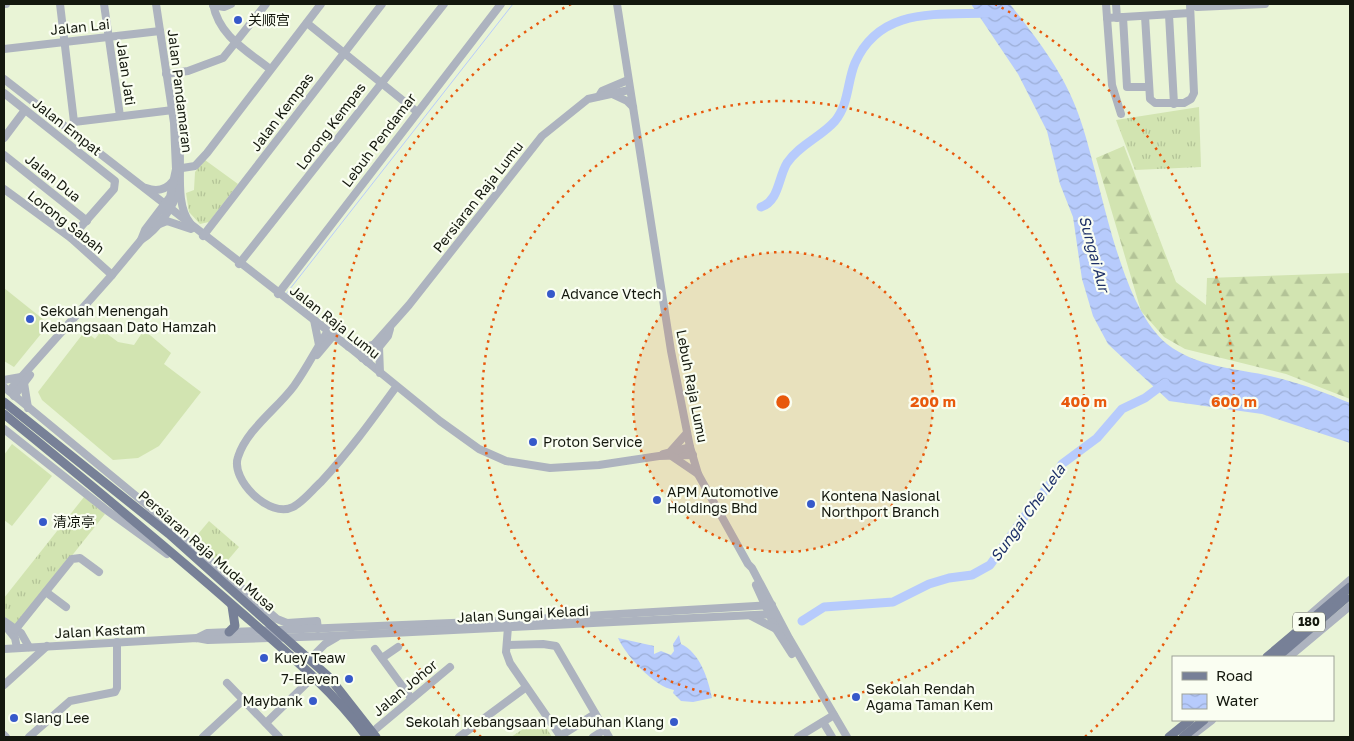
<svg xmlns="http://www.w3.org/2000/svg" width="1354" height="741" viewBox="0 0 1354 741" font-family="'Golos Text','Noto Sans SC',sans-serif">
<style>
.grass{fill:url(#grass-tufts)}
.forest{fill:url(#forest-firs)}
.pitch{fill:#d2e4b1}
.water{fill:url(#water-waves)}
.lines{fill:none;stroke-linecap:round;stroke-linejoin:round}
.stream{stroke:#b7cbfc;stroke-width:1}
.river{stroke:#b7cbfc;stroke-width:9}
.minor{stroke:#adb3bf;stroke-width:8}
.major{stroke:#778097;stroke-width:9}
.ring{fill:none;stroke:#e8590c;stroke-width:2.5;stroke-dasharray:2.5 5}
.poi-dot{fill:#3659ca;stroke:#fafef2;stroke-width:2}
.labels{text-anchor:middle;stroke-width:4.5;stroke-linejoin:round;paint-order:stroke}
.shield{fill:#fafef2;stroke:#595d52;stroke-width:1}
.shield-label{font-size:12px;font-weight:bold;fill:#14180e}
.poi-label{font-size:14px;fill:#14180e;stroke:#fafef2;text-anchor:start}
.street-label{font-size:14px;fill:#14180e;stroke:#fafef2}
.water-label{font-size:15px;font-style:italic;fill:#1d3068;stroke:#fafef2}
.centre{fill:#e8590c;stroke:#fafef2;stroke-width:2.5}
.ring-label{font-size:15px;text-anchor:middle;font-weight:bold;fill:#e8590c;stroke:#fafef2;stroke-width:4.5;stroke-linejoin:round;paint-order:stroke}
</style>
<defs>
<pattern id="grass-tufts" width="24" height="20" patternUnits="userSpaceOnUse" patternTransform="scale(1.25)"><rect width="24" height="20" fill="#d2e4b1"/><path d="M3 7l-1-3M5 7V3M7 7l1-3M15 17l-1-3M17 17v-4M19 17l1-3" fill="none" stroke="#b3c397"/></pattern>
<pattern id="forest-firs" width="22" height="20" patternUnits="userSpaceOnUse" patternTransform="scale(1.25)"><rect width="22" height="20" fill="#d2e4b1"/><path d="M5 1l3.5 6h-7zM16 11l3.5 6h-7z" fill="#b3c397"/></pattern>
<pattern id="water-waves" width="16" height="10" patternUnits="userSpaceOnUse" patternTransform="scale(1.25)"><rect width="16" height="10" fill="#b7cbfc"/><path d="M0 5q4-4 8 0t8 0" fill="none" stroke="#9caed7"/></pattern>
</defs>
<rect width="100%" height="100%" fill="#e9f4d6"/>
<g class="grass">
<polygon points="1199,107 1201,167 1135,170 1116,120"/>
<polygon points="205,160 238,184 209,222 200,224 189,212 186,193 194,190 195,172"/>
<polygon points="84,497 105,514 16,626 4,616 4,598"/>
<polygon points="209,521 239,547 223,566 193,540"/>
<polygon points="540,718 552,737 511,737"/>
</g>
<polygon class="forest" points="1124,146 1176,282 1206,305 1207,278 1350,273 1350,399 1286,374 1185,349 1164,337 1141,311 1096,158"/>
<g class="pitch">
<polygon points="4,288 49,324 14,367 4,361"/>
<polygon points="102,330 118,342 134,345 144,330 171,353 164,364 201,392 159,446 138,458 113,460 42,400 38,392 85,331 95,339"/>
<polygon points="12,444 52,476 12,526 4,520 4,455"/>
</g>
<g class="water">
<path d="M 971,4 L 1010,4 C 1036,38 1063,71 1078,113 C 1101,175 1117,303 1167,344 C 1200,370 1244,368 1282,379 C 1305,385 1328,394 1350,403 L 1350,443 L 1262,414 L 1169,401 L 1108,344 L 1093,316 L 1082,279 L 1073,217 L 1060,184 L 1047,131 L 1018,74 Z"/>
<path d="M 679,635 L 681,644 C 700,653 708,678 712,698 L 693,702 L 681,701 L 673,693 L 674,690 C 655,687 626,656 618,638 L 654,646 L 654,654 L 661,651 L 671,655 L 674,651 L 673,644 Z"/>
</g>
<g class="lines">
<polyline class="stream" points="286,294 513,4"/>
<g class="river">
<path d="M 761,207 C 779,201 778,178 787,163 C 799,145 821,137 835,121 C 849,104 847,82 855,63 C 880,7 936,15 988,13"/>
<polyline points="802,621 824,607 893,602 929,584 949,578 972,575 990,565 1027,513 1053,480 1062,464 1097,438 1122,409 1145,398 1165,383"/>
</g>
<g class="minor">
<polyline points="4,4 6,4"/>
<polyline points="60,4 74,122 69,130"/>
<polyline points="104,4 120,116"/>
<path d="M 213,4 C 219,36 246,50 270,69"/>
<polyline points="617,4 671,351 690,447 698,474 748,564 752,568 789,638 847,737"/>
<polyline points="1106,4 1112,85 1121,114"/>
<polyline points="1116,4 1117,18"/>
<polyline points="1197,4 1197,7 1265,4"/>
<polyline points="213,5 224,7 231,4"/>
<polyline points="1169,15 1174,104"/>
<polyline points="1145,16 1150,99 1155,103 1184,103 1191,99 1194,93 1190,4"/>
<polyline points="1123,17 1127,87 1148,87"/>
<polyline points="1107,18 1190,13"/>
<polyline points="307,23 416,111"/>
<polyline points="4,49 160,31"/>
<polyline points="166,74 188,71 223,58 266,4"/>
<polyline points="4,79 349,347 440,421 479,449 506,461 550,468 599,465 659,456 693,455"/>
<polyline points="4,93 115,181 114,189 71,238"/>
<polyline points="612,94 627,101 633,107"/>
<polyline points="599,96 602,91 628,80"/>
<polyline points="74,122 173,110"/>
<path d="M 178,134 C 184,161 173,201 190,223"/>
<polyline points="4,138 25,110"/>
<polyline points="4,155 87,221"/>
<polyline points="176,169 195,166 207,153 321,4"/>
<path d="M 146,188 C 156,192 166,190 173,181"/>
<polyline points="4,189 71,238 112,275"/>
<polyline points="157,225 167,221 191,229"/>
<polyline points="203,236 382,4"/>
<path d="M 141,240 C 158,229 173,208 179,188"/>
<polyline points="239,264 444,4"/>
<polyline points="278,294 501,4"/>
<polyline points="314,320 319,345"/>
<path d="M 328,331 C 316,349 307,368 294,386 C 277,409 247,429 238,457 C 230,480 270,519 293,507 C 304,501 312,490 321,482 C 349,452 372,420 396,387"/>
<polyline points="349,347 357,349 373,345"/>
<polyline points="379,347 380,373"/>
<polyline points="317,355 333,336"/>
<polyline points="362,358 409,305 542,136 588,99 629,90"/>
<polyline points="367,362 388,336 390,329"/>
<polyline points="4,380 21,377"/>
<polyline points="24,383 28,408"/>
<polyline points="4,387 147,505 277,619 287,623 317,621 318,629"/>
<polyline points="9,391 112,275 141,240 145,230 170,197 176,169 174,123 156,4"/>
<polyline points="14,396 30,375"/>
<polyline points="4,429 105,509 167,554"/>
<polyline points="671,451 687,433"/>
<polyline points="663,454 690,447"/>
<polyline points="673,457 698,474"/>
<polyline points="756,585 776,629 792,654"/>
<polyline points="46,592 66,607"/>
<polyline points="751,616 776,629"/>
<polyline points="1304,620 1350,580"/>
<polyline points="4,621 21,633 29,647"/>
<polyline points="508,627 506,652 510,663 561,737"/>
<polyline points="7,628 15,638 17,648"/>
<polyline points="15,630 72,559 80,558 99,572"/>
<polyline points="197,638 207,633 501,621 772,605"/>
<polyline points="507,645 543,644 556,646 609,737"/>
<polyline points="4,649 197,638 208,640 330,636 776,614"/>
<polyline points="375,649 411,698"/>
<polyline points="314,655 325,644 337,637"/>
<polyline points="1289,657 1350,606"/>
<polyline points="382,658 398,647"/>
<polyline points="227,683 279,737"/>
<polyline points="4,685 47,646"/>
<polyline points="823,722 832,737"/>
<polyline points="266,723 313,677"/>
<polyline points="377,728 450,667"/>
<polyline points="4,735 6,737"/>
<polyline points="560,736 595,714"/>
<polyline points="29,737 70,701 115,692 117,688 117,642"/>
<polyline points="203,737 243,700"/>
<polyline points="459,737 525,688"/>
<polyline points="593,737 604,730"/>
<polyline points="798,737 834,715"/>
<polyline points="1190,737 1212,720"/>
</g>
<g class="major">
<polyline points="4,402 169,534 329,677 376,737"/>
<path d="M 4,414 C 82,478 161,542 237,609 C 283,649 331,688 367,737"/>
<polyline points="229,632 235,626 232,606"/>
<polyline points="1267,657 1350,587"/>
<polyline points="1277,657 1346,598"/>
<polyline points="1169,737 1190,720"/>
<polyline points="1183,737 1204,720"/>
</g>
</g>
<circle cx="783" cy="402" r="150" fill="#e8590c" fill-opacity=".12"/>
<g class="ring">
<circle cx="783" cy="402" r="150"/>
<circle cx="783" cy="402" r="301"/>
<path d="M481 737A451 451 0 0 1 571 4M995 4A451 451 0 0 1 1085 737"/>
</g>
<g class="poi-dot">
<circle cx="238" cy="20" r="5"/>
<circle cx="551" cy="294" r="5"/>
<circle cx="30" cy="319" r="5"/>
<circle cx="533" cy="442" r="5"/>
<circle cx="657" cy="500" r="5"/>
<circle cx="811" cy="504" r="5"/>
<circle cx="43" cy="522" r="5"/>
<circle cx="264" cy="658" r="5"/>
<circle cx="349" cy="679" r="5"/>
<circle cx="856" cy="697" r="5"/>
<circle cx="313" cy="701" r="5"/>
<circle cx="14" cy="718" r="5"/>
<circle cx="674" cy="722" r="5"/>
</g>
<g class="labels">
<rect class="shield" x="1293" y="612.5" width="32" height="19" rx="4"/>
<g class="shield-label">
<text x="1309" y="626">180</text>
</g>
<g class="poi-label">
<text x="248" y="25">关顺宫</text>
<text x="561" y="299">Advance Vtech</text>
<text x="40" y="316">Sekolah Menengah<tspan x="40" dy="16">Kebangsaan Dato Hamzah</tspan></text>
<text x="543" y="447">Proton Service</text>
<text x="667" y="497">APM Automotive<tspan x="667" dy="16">Holdings Bhd</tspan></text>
<text x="821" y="501">Kontena Nasional<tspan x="821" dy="16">Northport Branch</tspan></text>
<text x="53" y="527">清凉亭</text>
<text x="274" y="663">Kuey Teaw</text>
<text x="339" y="684" text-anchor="end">7-Eleven</text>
<text x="866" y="694">Sekolah Rendah<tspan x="866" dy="16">Agama Taman Kem</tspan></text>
<text x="303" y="706" text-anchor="end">Maybank</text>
<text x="24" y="723">Siang Lee</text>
<text x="664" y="727" text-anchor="end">Sekolah Kebangsaan Pelabuhan Klang</text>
</g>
<g class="street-label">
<text transform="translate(80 27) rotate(-6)" y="5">Jalan Lai</text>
<text transform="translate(126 73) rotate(82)" y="5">Jalan Jati</text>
<text transform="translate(180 91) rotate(83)" y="5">Jalan Pandamaran</text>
<text transform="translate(282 112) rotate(-53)" y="5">Jalan Kempas</text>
<text transform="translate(331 126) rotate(-53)" y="5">Lorong Kempas</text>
<text transform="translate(67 127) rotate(38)" y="5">Jalan Empat</text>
<text transform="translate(379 140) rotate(-53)" y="5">Lebuh Pendamar</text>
<text transform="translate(53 178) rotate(39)" y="5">Jalan Dua</text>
<text transform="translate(478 197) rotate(-52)" y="5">Persiaran Raja Lumu</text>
<text transform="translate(66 222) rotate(38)" y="5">Lorong Sabah</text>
<text transform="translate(335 322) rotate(38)" y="5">Jalan Raja Lumu</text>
<text transform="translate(692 386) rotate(79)" y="5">Lebuh Raja Lumu</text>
<text transform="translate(207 551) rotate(41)" y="5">Persiaran Raja Muda Musa</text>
<text transform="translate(523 614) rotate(-3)" y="5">Jalan Sungai Keladi</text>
<text transform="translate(100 631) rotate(-3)" y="5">Jalan Kastam</text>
<text transform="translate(405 688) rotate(-40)" y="5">Jalan Johor</text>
</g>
<g class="water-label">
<text transform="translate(1094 254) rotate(75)" y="5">Sungai Aur</text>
<text transform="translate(1028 513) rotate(-54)" y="5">Sungai Che Lela</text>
</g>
</g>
<circle cx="783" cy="402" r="8" class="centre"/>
<g class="ring-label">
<text x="933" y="407">200 m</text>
<text x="1084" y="407">400 m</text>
<text x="1234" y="407">600 m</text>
</g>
<rect width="1354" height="741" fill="none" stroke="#14180e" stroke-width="10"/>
<rect x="1172" y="656" width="162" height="65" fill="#fafef2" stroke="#9ea297"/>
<rect x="1182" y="672" width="25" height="8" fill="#778097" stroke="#9ea297"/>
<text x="1216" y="681" font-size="15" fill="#14180e">Road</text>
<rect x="1182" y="694" width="25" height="15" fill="url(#water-waves)" stroke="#9ea297"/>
<text x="1216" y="706" font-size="15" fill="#14180e">Water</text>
</svg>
